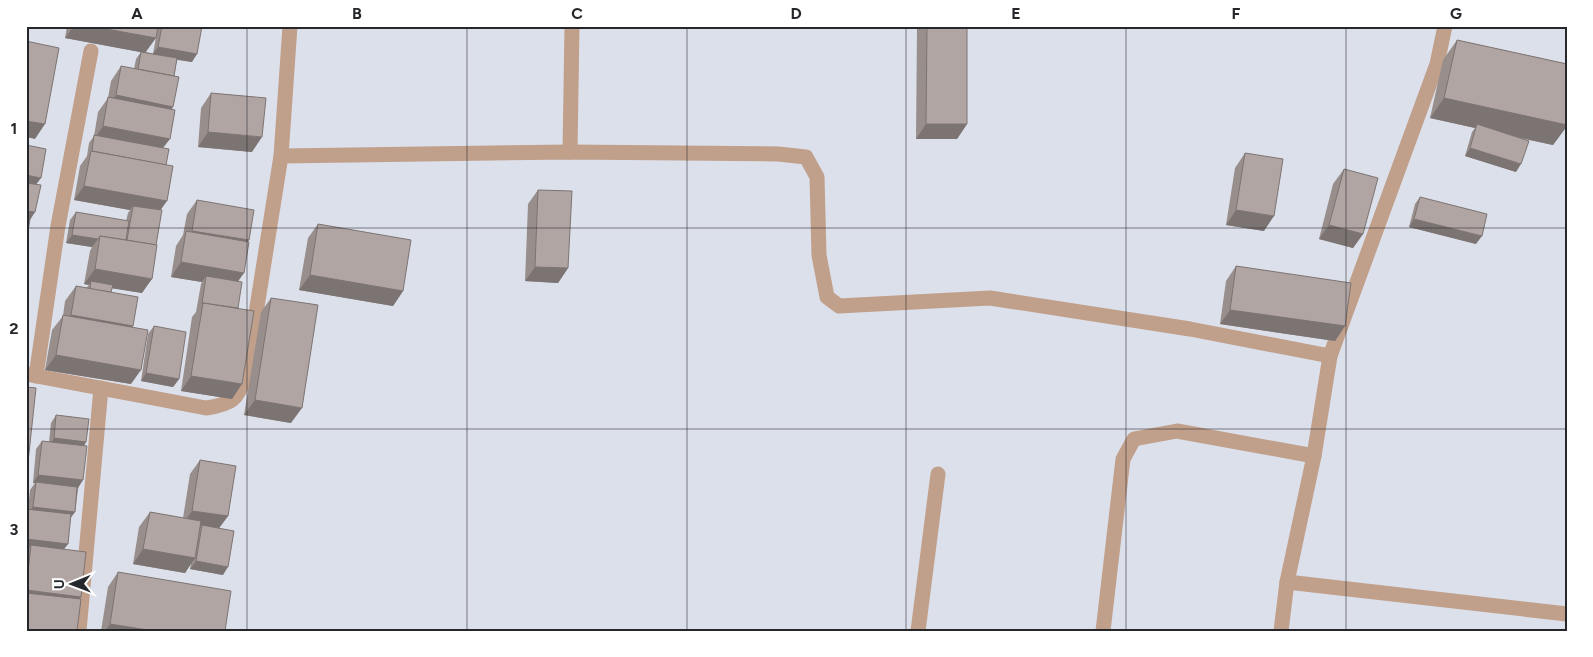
<svg xmlns="http://www.w3.org/2000/svg" width="1593" height="657" viewBox="0 0 1593 657" font-family="Figtree,sans-serif">
<style>
.lines{fill:none;stroke-linecap:round;stroke-linejoin:round}
.street{stroke:#c09f8b;stroke-width:15}
.wall{fill:#988e8c}
.shaded-wall{fill:#7c7472}
.building{fill:#b1a5a3;stroke:#7c7472}
.grid{fill:none;stroke:#26272b;stroke-width:1;stroke-opacity:0.55}
.neatline{fill:none;stroke:#26272b;stroke-width:2}
.grid-label{font-size:16px;text-anchor:middle;font-weight:bold;fill:#26272b}
</style>
<rect width="100%" height="100%" fill="#dce0ea"/>
<g class="lines">
<g class="street">
<polyline points="570,152 572,26"/>
<polyline points="281,156 570,152 778,154 806,157 817,177 819,255 827,297 839,306 990,298 1190,329 1330,356"/>
<path d="M 26,374 L 206,408 C 233,404 236,400 246,376 L 281,156 L 290,26"/>
<polyline points="36,376 58,226 91,51"/>
<polyline points="1287,582 1567,614"/>
<polyline points="79,631 101,388"/>
<polyline points="918,631 938,474"/>
<polyline points="1103,631 1123,459 1134,439 1177,431 1314,456"/>
<polyline points="1281,631 1287,582 1314,456 1330,356 1437,64 1445,26"/>
</g>
</g>
<g class="wall">
<polygon points="67,26 158,26 146,52 153,54 158,26 202,26 192,62 177,60 174,76 172,109 163,148 166,165 160,210 142,293 112,288 111,292 132,327 131,384 45,370 52,330 63,316 65,301 76,286 86,288 89,285 84,284 90,251 92,247 66,243 70,220 76,212 126,221 128,213 130,210 74,200 80,166 87,156 89,143 94,136 98,112 108,98 111,81 121,66 134,69 136,59 141,52 65,38"/>
<polygon points="917,26 967,26 967,124 957,139 916,139"/>
<polygon points="1457,40 1567,64 1567,126 1553,145 1515,137 1516,172 1465,156 1472,132 1475,128 1430,118 1443,60"/>
<polygon points="211,93 252,152 198,147 201,108"/>
<polygon points="1245,153 1264,231 1226,225 1235,168"/>
<polygon points="1344,169 1363,234 1353,248 1319,239 1333,184"/>
<polygon points="538,190 568,268 558,283 525,281 528,204"/>
<polygon points="1420,197 1476,244 1409,227 1415,204"/>
<polygon points="197,200 248,242 238,281 238,308 232,399 181,391 192,317 196,312 201,284 202,282 171,277 176,246 183,235 187,214"/>
<polygon points="318,224 403,291 393,306 299,290 308,238"/>
<polygon points="1236,266 1345,326 1335,341 1220,324 1226,281"/>
<polygon points="271,298 291,423 244,415 261,312"/>
<polygon points="154,326 179,379 173,387 141,381 148,334"/>
<polygon points="56,415 86,442 84,446 75,512 70,518 64,549 26,631 26,552 29,548 26,548 28,509 30,490 35,483 33,483 36,449 42,441 49,442 51,423"/>
<polygon points="200,460 228,516 219,528 223,575 190,569 191,563 185,573 133,564 139,527 150,512 183,518 190,474"/>
<polygon points="118,572 225,631 101,631 108,587"/>
</g>
<g class="shaded-wall">
<polygon points="74,26 90,26 156,38 145,53 65,38"/>
<polygon points="607,26 628,26 606,29"/>
<polygon points="158,47 197,54 192,62 152,55"/>
<polygon points="116,95 173,107 163,121 106,110"/>
<polygon points="1444,98 1567,125 1567,126 1553,145 1476,128 1477,124 1475,128 1430,118"/>
<polygon points="26,121 45,124 35,139 26,137"/>
<polygon points="926,124 967,124 957,139 916,139"/>
<polygon points="103,126 170,139 159,153 94,140"/>
<polygon points="208,132 262,137 252,152 198,147"/>
<polygon points="1470,148 1521,164 1516,172 1465,156"/>
<polygon points="26,175 41,178 35,186 26,184"/>
<polygon points="84,186 167,201 157,215 133,206 130,210 74,200"/>
<polygon points="1236,210 1274,216 1264,231 1226,225"/>
<polygon points="26,211 35,212 30,220 26,220"/>
<polygon points="1414,219 1482,236 1476,244 1409,227"/>
<polygon points="1329,225 1363,234 1353,248 1319,239"/>
<polygon points="192,231 249,240 239,254 185,241"/>
<polygon points="72,235 98,239 92,247 66,243"/>
<polygon points="181,262 244,273 234,287 206,276 202,282 171,277"/>
<polygon points="535,267 568,268 558,283 525,281"/>
<polygon points="95,269 152,279 142,293 91,285 91,281 89,285 84,284"/>
<polygon points="310,275 403,291 393,306 299,290"/>
<polygon points="1230,310 1345,326 1335,341 1220,324"/>
<polygon points="71,315 133,326 123,340 61,330"/>
<polygon points="56,355 141,370 131,384 45,370"/>
<polygon points="146,373 179,379 173,387 141,381"/>
<polygon points="191,376 242,384 232,399 181,391"/>
<polygon points="255,400 302,408 291,423 244,415"/>
<polygon points="54,438 86,442 81,450 49,446"/>
<polygon points="38,475 83,480 78,488 33,483"/>
<polygon points="33,507 75,512 69,520 27,514"/>
<polygon points="192,511 228,516 217,531 202,525 200,528 182,525"/>
<polygon points="26,539 68,544 62,552 31,545 29,548 26,548"/>
<polygon points="143,549 195,558 185,573 133,564"/>
<polygon points="196,561 228,567 223,575 190,569"/>
<polygon points="26,590 81,597 71,611 26,606"/>
<polygon points="110,624 154,631 105,631"/>
</g>
<g class="building">
<polygon points="90,26 158,26 156,38"/>
<polygon points="162,26 202,26 197,54 158,47"/>
<polygon points="927,26 967,26 967,124 926,124"/>
<polygon points="1457,40 1567,64 1567,125 1444,98"/>
<polygon points="26,41 59,48 45,124 26,121"/>
<polygon points="141,52 177,58 174,76 138,69"/>
<polygon points="121,66 179,77 173,107 116,95"/>
<polygon points="211,93 266,98 262,137 208,132"/>
<polygon points="108,97 175,110 170,139 103,126"/>
<polygon points="1477,124 1529,141 1521,164 1470,148"/>
<polygon points="94,135 169,149 166,165 92,151"/>
<polygon points="26,145 46,149 41,178 26,175"/>
<polygon points="91,151 173,166 167,201 84,186"/>
<polygon points="1245,153 1283,159 1274,216 1236,210"/>
<polygon points="1344,169 1378,178 1363,234 1329,225"/>
<polygon points="26,183 41,185 35,212 26,211"/>
<polygon points="538,190 572,191 568,268 535,267"/>
<polygon points="1420,197 1487,214 1482,236 1414,219"/>
<polygon points="197,200 254,210 249,240 192,231"/>
<polygon points="133,206 162,210 156,245 127,240"/>
<polygon points="76,212 129,221 126,240 100,236 98,239 72,235"/>
<polygon points="26,218 30,219 26,243"/>
<polygon points="318,224 411,240 403,291 310,275"/>
<polygon points="186,231 249,242 244,273 181,262"/>
<polygon points="100,236 157,245 152,279 95,269"/>
<polygon points="1236,266 1351,283 1345,326 1230,310"/>
<polygon points="206,276 242,282 238,308 203,303 202,304"/>
<polygon points="91,281 113,285 111,292 90,289"/>
<polygon points="76,286 138,297 133,326 71,315"/>
<polygon points="271,298 318,305 302,408 255,400"/>
<polygon points="203,303 254,311 242,384 191,376"/>
<polygon points="63,315 148,330 141,370 56,355"/>
<polygon points="154,326 186,332 179,379 146,373"/>
<polygon points="26,387 36,388 28,462 26,461"/>
<polygon points="56,415 89,419 86,442 54,438"/>
<polygon points="42,441 87,446 83,480 38,475"/>
<polygon points="200,460 236,466 228,516 192,511"/>
<polygon points="36,482 77,487 75,512 33,507"/>
<polygon points="26,509 71,514 68,544 26,539"/>
<polygon points="150,512 201,521 195,558 143,549"/>
<polygon points="202,525 234,531 228,567 196,561"/>
<polygon points="31,545 86,552 81,597 26,590"/>
<polygon points="118,572 231,591 225,631 154,631 110,624"/>
<polygon points="26,593 81,599 77,631 26,631"/>
</g>
<path class="grid" d="M 247,26 L 247,631M 467,26 L 467,631M 687,26 L 687,631M 906,26 L 906,631M 1126,26 L 1126,631M 1346,26 L 1346,631M 26,228 L 1567,228M 26,429 L 1567,429"/>
<rect width="1593" height="657" fill="none" stroke="#ffffff" stroke-width="55"/>
<g transform="translate(72 584) rotate(269)" stroke="#ffffff" stroke-width="4" paint-order="stroke">
<path d="M0-4L9 19L0 12L-9 19Z" fill="#26272b"/>
<text y="-8" font-size="14" font-weight="bold" text-anchor="middle" fill="#26272b">U</text>
</g>
<rect x="28" y="28" width="1538" height="602" class="neatline"/>
<g class="grid-label">
<text x="137" y="19">A</text>
<text x="357" y="19">B</text>
<text x="577" y="19">C</text>
<text x="796" y="19">D</text>
<text x="1016" y="19">E</text>
<text x="1236" y="19">F</text>
<text x="1456" y="19">G</text>
<text x="14" y="134">1</text>
<text x="14" y="334">2</text>
<text x="14" y="535">3</text>
</g>
</svg>
